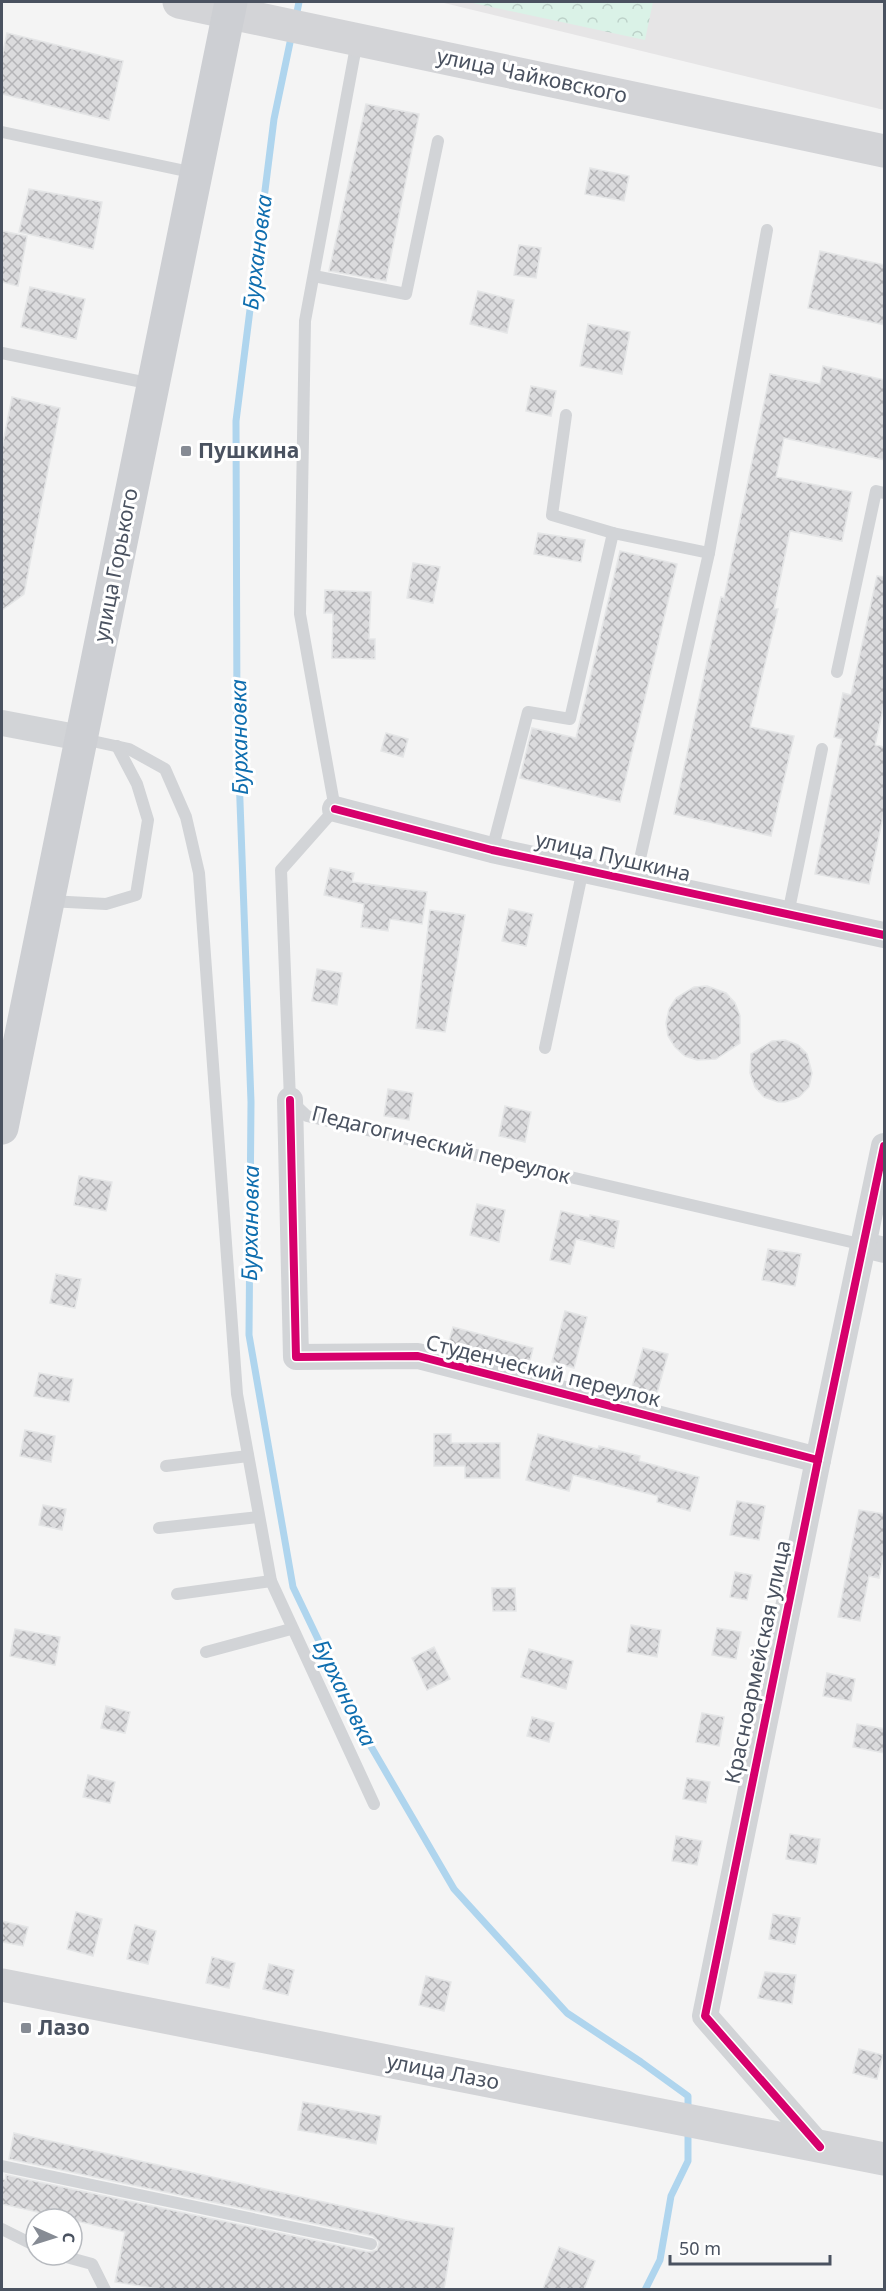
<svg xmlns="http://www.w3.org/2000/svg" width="886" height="2291" viewBox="0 0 886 2291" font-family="'Noto Sans',sans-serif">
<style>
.education{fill:#e6e5e6}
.park{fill:url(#park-crowns)}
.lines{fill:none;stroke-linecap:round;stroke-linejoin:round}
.stream{stroke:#afd5ee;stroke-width:7}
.building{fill:url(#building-cross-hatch);stroke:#e5e6e7;stroke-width:1.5}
.service{stroke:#d2d4d7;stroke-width:12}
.minor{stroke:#d2d4d7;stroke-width:26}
.secondary{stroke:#d3d4d7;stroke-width:33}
.primary{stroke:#cdcfd3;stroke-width:33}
.cycleway-casing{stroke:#fff;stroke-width:11}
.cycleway{stroke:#d6006c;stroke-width:8}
.poi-dot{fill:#868b94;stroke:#fff;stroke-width:2}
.labels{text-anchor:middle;stroke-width:6;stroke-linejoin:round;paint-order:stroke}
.street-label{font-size:21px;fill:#4a5260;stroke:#fff}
.poi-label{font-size:21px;font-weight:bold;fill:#4a5260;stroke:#fff;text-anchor:start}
.water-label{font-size:22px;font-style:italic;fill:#0f6eaf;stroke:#fff}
</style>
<defs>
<pattern id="park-crowns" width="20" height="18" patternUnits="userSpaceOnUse" patternTransform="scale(1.5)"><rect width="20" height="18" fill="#daf2e7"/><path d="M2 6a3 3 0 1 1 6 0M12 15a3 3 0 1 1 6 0" fill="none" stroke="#bdd1c9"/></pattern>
<pattern id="building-cross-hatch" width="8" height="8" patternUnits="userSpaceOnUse" patternTransform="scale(1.5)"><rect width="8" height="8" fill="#dbdbdd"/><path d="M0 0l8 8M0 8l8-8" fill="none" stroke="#b4b4b7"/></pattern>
</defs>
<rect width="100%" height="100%" fill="#f4f4f4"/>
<polygon class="education" points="440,2 884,2 884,110"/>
<polygon class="park" points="468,2 653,2 645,40"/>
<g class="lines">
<g class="stream">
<polyline points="296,17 299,2"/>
<polyline points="292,33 274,119 236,421 237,720 251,1102 249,1335 293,1587 362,1731 454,1889 567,2013 641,2062 688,2096 688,2110"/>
<polyline points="645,2290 660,2260 671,2196 688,2161 688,2130"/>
</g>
</g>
<g class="building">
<polygon points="7,33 123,61 109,120 2,94 2,57"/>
<polygon points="366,104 419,114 386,281 329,271"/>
<polygon points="590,168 629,176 624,201 585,194"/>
<polygon points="29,189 102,202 93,249 19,232"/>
<polygon points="2,231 27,236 18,286 2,282"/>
<polygon points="519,245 541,248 536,278 514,275"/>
<polygon points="820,251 885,265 885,325 808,308"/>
<polygon points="30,287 85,299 76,339 21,327"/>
<polygon points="478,291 514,300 507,333 470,324"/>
<polygon points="588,324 630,332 622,374 580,366"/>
<polygon points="823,366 885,380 885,460 784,438 776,477 852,492 842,541 790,531 774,609 778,609 750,727 794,736 771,836 674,814 721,597 724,598 770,374 820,384"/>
<polygon points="531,386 556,391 551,416 526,411"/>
<polygon points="12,397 60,408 24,594 2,610 2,448"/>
<polygon points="538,533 585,540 581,562 534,554"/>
<polygon points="620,551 677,564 620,802 520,778 532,728 576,738"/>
<polygon points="413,563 440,567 433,603 407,598"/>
<polygon points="877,576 885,577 885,700 875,745 885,747 885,807 869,884 815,874 842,739 834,737 843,693 851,695"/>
<polygon points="325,590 371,592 369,639 375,639 375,659 332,658 333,613 324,613"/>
<polygon points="386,733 408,739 403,757 381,751"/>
<polygon points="330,868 354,873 352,882 427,892 422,924 390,919 388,931 361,927 364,904 324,895"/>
<polygon points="509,909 533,914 526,946 502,941"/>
<polygon points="430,910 465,915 445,1032 416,1028"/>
<polygon points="317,969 342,973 337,1005 312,1001"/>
<polygon points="707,986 726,993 735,1003 740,1016 740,1043 716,1059 697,1060 685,1056 675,1047 668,1036 666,1023 669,1009 676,998 694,987"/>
<polygon points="785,1040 798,1045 807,1054 812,1073 809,1087 799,1097 785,1102 778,1102 764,1097 755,1087 750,1073 751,1054 772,1041"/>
<polygon points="388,1089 413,1093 409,1120 384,1116"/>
<polygon points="505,1106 531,1112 525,1142 499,1136"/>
<polygon points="79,1176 112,1182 106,1211 74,1205"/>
<polygon points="477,1204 505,1210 499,1242 470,1235"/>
<polygon points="561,1211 590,1218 590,1215 619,1221 614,1248 576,1239 570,1264 550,1260"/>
<polygon points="768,1249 801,1254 795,1286 762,1280"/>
<polygon points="56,1274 81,1279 75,1308 50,1303"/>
<polygon points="565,1311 587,1317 574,1368 552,1362"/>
<polygon points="453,1327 533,1348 528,1369 447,1348"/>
<polygon points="643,1348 668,1354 657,1393 632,1387"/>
<polygon points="39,1373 73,1379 69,1402 34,1396"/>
<polygon points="25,1430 55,1436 51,1462 20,1456"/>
<polygon points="434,1434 451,1434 451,1443 500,1443 500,1478 465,1478 465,1466 434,1466"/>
<polygon points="538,1434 598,1449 599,1446 640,1456 639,1461 699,1477 690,1511 657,1502 658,1496 573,1475 569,1491 526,1480"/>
<polygon points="737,1501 765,1506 759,1540 730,1535"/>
<polygon points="43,1505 66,1509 62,1530 39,1525"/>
<polygon points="859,1510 885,1514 885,1547 879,1578 869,1576 860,1621 838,1617"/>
<polygon points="735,1572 752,1575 747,1600 730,1597"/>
<polygon points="492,1588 515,1588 516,1611 493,1611"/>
<polygon points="631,1625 661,1630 657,1657 627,1652"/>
<polygon points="717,1628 741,1632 736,1659 712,1655"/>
<polygon points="15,1629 60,1637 55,1665 10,1656"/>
<polygon points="434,1647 450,1679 427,1690 412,1658"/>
<polygon points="529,1649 573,1661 566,1689 521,1677"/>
<polygon points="827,1673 855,1679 851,1701 823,1696"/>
<polygon points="106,1706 130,1712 125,1733 101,1728"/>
<polygon points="702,1713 724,1717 719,1746 696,1742"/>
<polygon points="532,1717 554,1723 549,1742 527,1736"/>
<polygon points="857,1724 885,1729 885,1753 853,1747"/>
<polygon points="88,1775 115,1782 110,1803 83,1797"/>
<polygon points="687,1778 710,1782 706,1803 683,1799"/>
<polygon points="790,1834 820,1839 816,1864 786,1859"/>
<polygon points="676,1836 702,1841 697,1865 672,1861"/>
<polygon points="76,1912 102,1919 93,1956 67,1949"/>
<polygon points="773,1914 800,1918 795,1944 769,1939"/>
<polygon points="2,1921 28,1927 23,1946 2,1942"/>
<polygon points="135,1925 156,1931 148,1964 127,1959"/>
<polygon points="212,1957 235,1963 229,1988 206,1983"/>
<polygon points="269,1964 294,1970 288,1995 263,1989"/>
<polygon points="765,1972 796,1975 792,2004 758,1998"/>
<polygon points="426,1976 451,1982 444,2011 419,2005"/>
<polygon points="859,2049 883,2055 877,2079 853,2073"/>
<polygon points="303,2102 381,2116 376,2144 298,2130"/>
<polygon points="14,2133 405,2220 454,2228 444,2289 159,2289 115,2282 125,2232 2,2204 2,2179 6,2180 6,2175 369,2252 377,2250 379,2242 373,2236 9,2159"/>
<polygon points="559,2247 595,2261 584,2289 543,2289"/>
</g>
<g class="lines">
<g class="service">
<polyline points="357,41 305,321 300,614 335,809 281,870 290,1100 307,1116 864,1245"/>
<polyline points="2,132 195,173"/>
<polyline points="314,276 406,294 438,141"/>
<polyline points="2,353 152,384"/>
<polyline points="566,415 552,515 613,533"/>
<polyline points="837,672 876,491 884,493"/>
<polyline points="83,739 129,749 165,769 186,817 199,873 237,1394 271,1581 374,1804"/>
<polyline points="492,850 528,712 570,719 613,533 709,553"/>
<polyline points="635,881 709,553 767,230"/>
<polyline points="49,901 106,904 136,895 148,820 137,784 117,746"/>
<polyline points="788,914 822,749"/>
<polyline points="545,1048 583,869"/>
<polyline points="166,1466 248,1456"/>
<polyline points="159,1528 259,1517"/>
<polyline points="177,1594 271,1581"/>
<polyline points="206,1652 291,1629"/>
<polyline points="2,2166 371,2244"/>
<polyline points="2,2229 36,2246"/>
<polyline points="59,2255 92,2264 105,2290"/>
</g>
<g class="minor">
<polyline points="2,723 81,738"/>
<polyline points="335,809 492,850 884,935"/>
<polyline points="290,1100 296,1357 418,1356 818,1460"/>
<polyline points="864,1245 884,1250"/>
<polyline points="820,2147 705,2016 818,1460 884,1146"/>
</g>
<g class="secondary">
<polyline points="179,2 884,151"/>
<polyline points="2,1985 884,2159"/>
</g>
<polyline class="primary" points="2,1128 231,2"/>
<g class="cycleway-casing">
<g id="cycleway">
<polyline points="335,809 492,850 884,935"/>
<polyline points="290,1100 296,1357 418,1356 818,1460"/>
<polyline points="820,2147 705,2016 818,1460 884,1146"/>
</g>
</g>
<use href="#cycleway" class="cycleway"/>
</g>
<g class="poi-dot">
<rect x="180" y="445" width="12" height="12" rx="3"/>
<rect x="20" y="2022" width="12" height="12" rx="3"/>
</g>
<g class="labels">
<g class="street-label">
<text transform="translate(532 76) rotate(12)" y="7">улица Чайковского</text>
<text transform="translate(116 565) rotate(-79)" y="7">улица Горького</text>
<text transform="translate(613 857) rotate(13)" y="7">улица Пушкина</text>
<text transform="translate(441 1145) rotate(14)" y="7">Педагогический переулок</text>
<text transform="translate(543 1371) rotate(14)" y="7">Студенческий переулок</text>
<text transform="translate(758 1662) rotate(-78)" y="7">Красноармейская улица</text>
<text transform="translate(443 2072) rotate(11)" y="7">улица Лазо</text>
</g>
<g class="poi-label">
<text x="198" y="458">Пушкина</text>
<text x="38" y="2035">Лазо</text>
</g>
<g class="water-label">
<text transform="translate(257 252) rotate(-83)" y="8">Бурхановка</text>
<text transform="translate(239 737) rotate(-91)" y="8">Бурхановка</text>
<text transform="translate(250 1223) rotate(-89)" y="8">Бурхановка</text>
<text transform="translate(345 1693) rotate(64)" y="8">Бурхановка</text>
</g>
</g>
<rect width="886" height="2291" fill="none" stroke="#4a5260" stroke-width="6"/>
<g transform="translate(54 2237) rotate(93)"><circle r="28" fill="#ffffff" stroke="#b7babf" stroke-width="1.5"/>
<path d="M0-4.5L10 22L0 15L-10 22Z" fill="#868b94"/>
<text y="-9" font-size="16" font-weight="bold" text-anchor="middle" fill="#4a5260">С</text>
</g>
<path d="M670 2255v9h160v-9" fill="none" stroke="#4a5260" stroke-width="3"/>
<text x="679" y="2255" font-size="18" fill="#4a5260" stroke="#ffffff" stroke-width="4.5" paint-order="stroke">50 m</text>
</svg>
